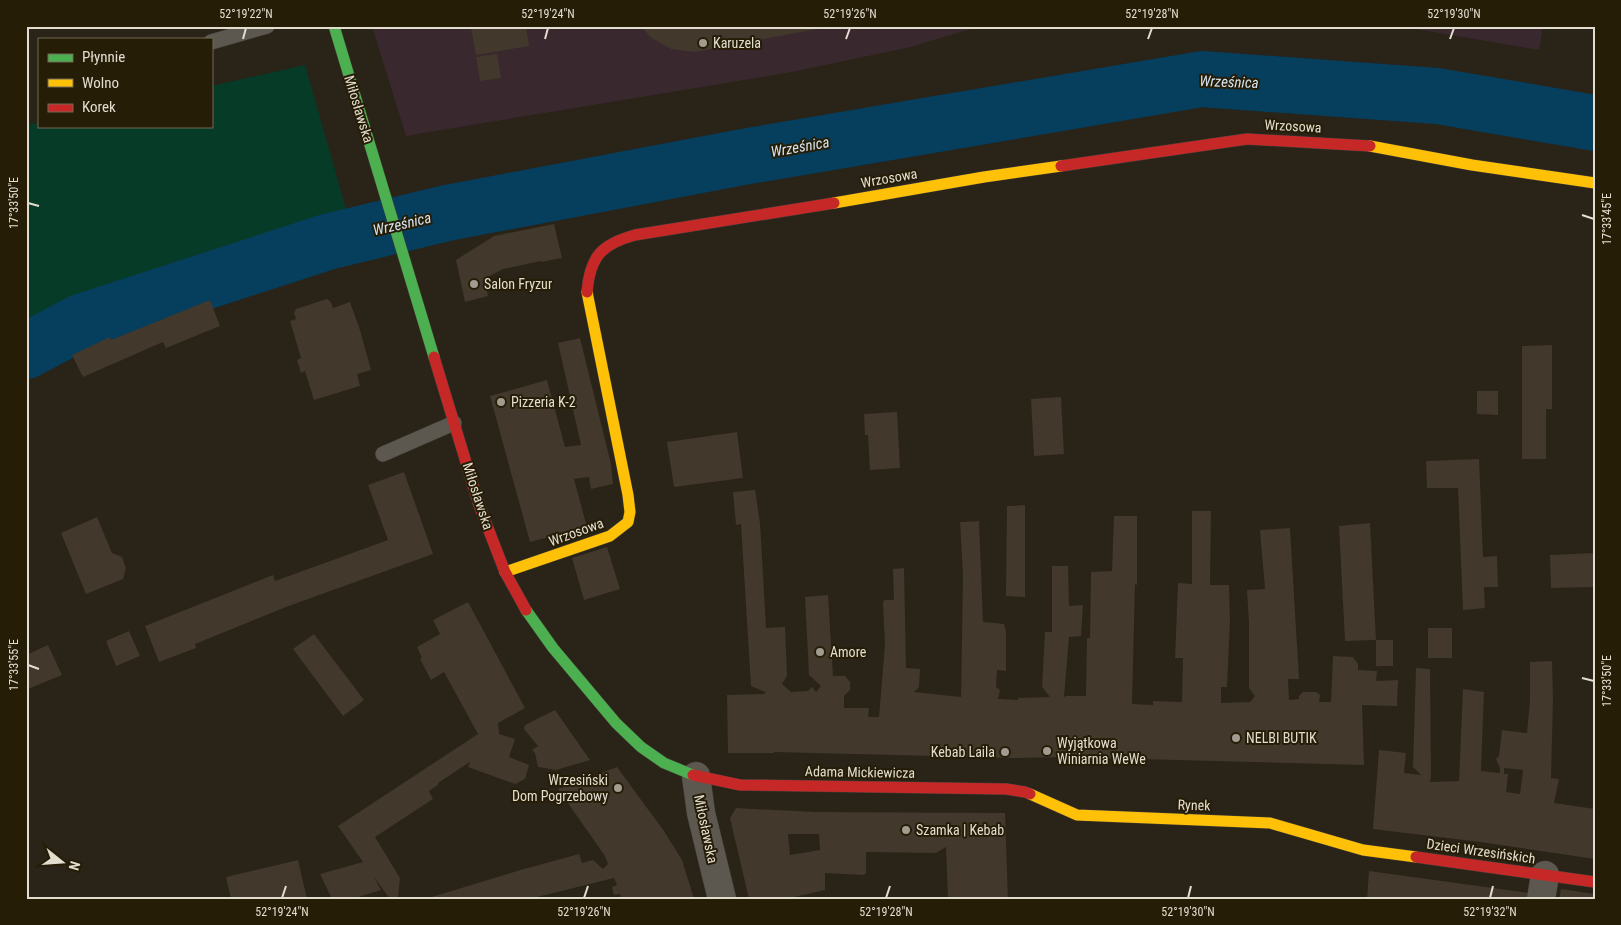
<svg xmlns="http://www.w3.org/2000/svg" width="1621" height="925" viewBox="0 0 1621 925" font-family="'Roboto Condensed',sans-serif">
<style>
.commercial{fill:#39282e}
.green{fill:#063b28}
.lines{fill:none;stroke-linecap:round;stroke-linejoin:round}
.river{stroke:#063e5d;stroke-width:56}
.building{fill:#42382b;fill-rule:evenodd}
.lane-casing{stroke:#433f36;stroke-width:16}
.street-casing{stroke:#433f36;stroke-width:29}
.fast-casing{stroke:#433f36;stroke-width:12}
.slow-casing{stroke:#433f36;stroke-width:12}
.jam-casing{stroke:#433f36;stroke-width:12}
.lane{stroke:#5c574f;stroke-width:15}
.street{stroke:#5c574f;stroke-width:28}
.fast{stroke:#4caf50;stroke-width:11}
.slow{stroke:#ffc107;stroke-width:11}
.jam{stroke:#c62828;stroke-width:11}
.ticks{fill:none;stroke:#e3ddd0;stroke-width:2}
.poi-dot{fill:#a29c90;stroke:#261d07;stroke-width:2}
.labels{text-anchor:middle;stroke-width:4;stroke-linejoin:round;paint-order:stroke}
.poi-label{font-size:14px;fill:#e3ddd0;stroke:#261d07;text-anchor:start}
.street-label{font-size:14px;fill:#e3ddd0;stroke:#261d07}
.water-label{font-size:15px;font-style:italic;fill:#d3e4f2;stroke:#261d07}
.neatline{fill:none;stroke:#e3ddd0;stroke-width:2}
.ticks-label{font-size:12px;text-anchor:middle;fill:#e3ddd0}
</style>
<rect width="100%" height="100%" fill="#292318"/>
<g class="commercial">
<polygon points="372,26 980,26 911,47 792,72 406,136"/>
<polygon points="1398,26 1543,26 1539,50"/>
</g>
<polygon class="green" points="305,65 350,223 77,308 26,334 26,125 39,123 39,126 211,126 211,86"/>
<g class="lines">
<polyline class="river" points="26,351 81,322 327,242 447,213 743,157 1202,79 1437,96 1595,123"/>
</g>
<g class="building">
<polygon points="482,26 526,26 529,46 476,55 471,28"/>
<polygon points="641,26 828,26 828,27 694,52 671,49 650,37"/>
<polygon points="497,54 501,78 480,81 476,57"/>
<polygon points="554,224 562,258 541,262 541,261 503,269 484,279 488,296 465,302 456,260 494,236"/>
<polygon points="327,299 331,302 333,308 350,302 360,330 371,370 357,374 360,386 314,400 305,371 301,373 297,360 301,358 290,321 296,319 294,313 296,309"/>
<polygon points="210,300 220,326 166,348 163,342 83,377 72,355 110,337 111,340"/>
<polygon points="580,338 611,464 613,484 591,489 589,477 574,479 587,527 530,542 490,396 547,380 565,447 581,445 558,343"/>
<polygon points="1552,345 1552,409 1546,409 1546,459 1522,459 1522,346"/>
<polygon points="1477,391 1498,391 1498,415 1477,414"/>
<polygon points="1061,397 1064,454 1034,456 1031,399"/>
<polygon points="897,412 900,468 870,470 868,435 865,435 864,414"/>
<polygon points="737,432 743,478 674,487 667,442"/>
<polygon points="1479,459 1483,557 1497,556 1498,587 1484,587 1485,608 1463,610 1458,488 1427,488 1426,461"/>
<polygon points="404,472 433,554 286,607 195,644 196,648 159,662 145,626 273,575 275,581 388,540 368,485"/>
<polygon points="755,490 760,523 766,628 785,627 787,676 782,684 791,692 808,691 812,687 816,692 821,686 809,675 805,597 828,595 833,676 845,676 850,682 850,690 844,696 844,708 869,708 868,717 879,717 885,644 883,604 884,600 894,600 893,569 904,568 906,668 920,669 919,687 914,692 961,697 963,576 960,522 979,521 983,622 1004,624 1006,632 1006,671 997,670 996,687 1000,690 998,699 1018,700 1018,698 1050,697 1042,687 1045,632 1052,632 1052,566 1068,566 1069,606 1083,605 1081,636 1069,637 1064,697 1066,696 1086,696 1087,638 1090,638 1091,572 1112,571 1114,516 1137,516 1137,585 1135,584 1132,704 1153,705 1153,701 1182,702 1183,658 1175,658 1178,583 1192,584 1192,511 1211,511 1210,585 1229,585 1230,620 1227,687 1221,687 1221,703 1250,702 1255,696 1249,688 1249,624 1247,590 1265,589 1260,530 1290,528 1299,679 1288,679 1289,700 1299,699 1299,696 1303,692 1316,692 1320,695 1319,702 1331,702 1333,656 1353,657 1358,664 1358,670 1377,671 1376,681 1398,680 1397,706 1362,705 1364,765 1062,757 1013,758 774,752 774,753 728,753 727,695 765,694 765,692 751,686 741,524 736,525 733,492"/>
<polygon points="1025,505 1025,597 1006,596 1007,506"/>
<polygon points="97,517 112,553 122,557 126,568 123,579 86,594 61,533"/>
<polygon points="1370,523 1376,640 1345,641 1339,526"/>
<polygon points="607,547 620,589 584,600 572,558"/>
<polygon points="1595,553 1595,587 1551,588 1550,555"/>
<polygon points="468,602 525,708 498,723 499,734 515,739 509,757 529,765 525,779 515,784 468,767 470,762 438,783 439,784 429,791 433,799 375,837 400,878 398,898 390,899 374,877 381,890 352,899 332,899 320,874 363,862 338,826 478,734 444,672 431,680 420,659 422,658 417,647 440,634 433,620"/>
<rect x="1428" y="628" width="24" height="30"/>
<polygon points="129,631 140,656 116,666 106,641"/>
<polygon points="314,634 364,700 343,716 293,649"/>
<rect x="1376" y="640" width="17" height="26"/>
<polygon points="48,645 62,675 28,689 26,684 26,655"/>
<path d="M 1552,661 L 1553,699 L 1551,778 L 1559,779 L 1554,803 L 1595,809 L 1595,859 L 1480,842 L 1373,829 L 1379,750 L 1406,753 L 1404,773 L 1421,775 L 1413,767 L 1416,668 L 1430,669 L 1431,776 L 1430,782 L 1459,781 L 1463,689 L 1484,692 L 1481,771 L 1500,773 L 1500,768 L 1496,759 L 1499,756 L 1502,730 L 1527,733 L 1530,700 L 1530,662 ZM 1504,768 L 1523,770 L 1520,794 L 1506,792 L 1508,774 L 1504,774 Z"/>
<polygon points="555,710 590,760 556,770 538,767 535,753 532,750 538,746 524,729 525,725"/>
<polygon points="617,767 664,831 682,860 694,899 621,899 620,894 614,895 612,887 617,885 614,878 529,899 425,899 524,869 579,854 582,863 593,860 603,869 608,864 605,856 558,789"/>
<path d="M 736,808 L 816,812 L 1005,813 L 1008,899 L 948,899 L 946,847 L 936,853 L 866,852 L 866,873 L 864,875 L 825,873 L 825,890 L 786,899 L 749,899 L 730,818 ZM 788,834 L 819,834 L 820,850 L 790,855 Z"/>
<polygon points="298,860 307,899 231,899 226,877"/>
<polygon points="1369,871 1529,893 1529,899 1367,899"/>
<polygon points="1561,889 1595,894 1595,899 1559,899"/>
</g>
<g class="lines">
<g class="lane-casing">
<g id="lane">
<polyline points="211,42 267,26"/>
<polyline points="383,454 454,423"/>
</g>
</g>
<g class="street-casing">
<g id="street">
<polyline points="696,776 701,813 722,899"/>
<polyline points="1541,899 1545,875"/>
</g>
</g>
<g class="fast-casing">
<g id="fast">
<polyline points="334,26 434,357"/>
<polyline points="526,610 553,648 616,723 641,747 664,763 693,775"/>
</g>
</g>
<g class="slow-casing">
<g id="slow">
<polyline points="1370,146 1472,165 1595,183"/>
<polyline points="834,203 984,177 1061,166"/>
<polyline points="505,572 610,536 628,522 630,512 628,495 587,292"/>
<polyline points="1030,794 1077,815 1270,823 1363,850 1416,857"/>
</g>
</g>
<g class="jam-casing">
<g id="jam">
<polyline points="1061,166 1247,139 1370,146"/>
<path d="M 587,292 C 590,256 602,244 635,235 L 834,203"/>
<polyline points="434,357 479,505 505,572 526,610"/>
<polyline points="693,775 740,785 1006,789 1025,792 1030,794"/>
<polyline points="1416,857 1595,882"/>
</g>
</g>
<use href="#lane" class="lane"/>
<use href="#street" class="street"/>
<use href="#fast" class="fast"/>
<use href="#slow" class="slow"/>
<use href="#jam" class="jam"/>
</g>
<path class="ticks" d="M 243,39 L 246,28M 545,39 L 548,28M 846,39 L 850,28M 1148,39 L 1152,28M 1450,39 L 1454,28M 28,203 L 39,206M 1582,215 L 1594,219M 28,665 L 39,669M 1582,678 L 1594,681M 282,898 L 286,886M 584,898 L 588,886M 886,898 L 890,886M 1188,898 L 1191,886M 1490,898 L 1493,886"/>
<g class="poi-dot">
<circle cx="703" cy="43" r="5"/>
<circle cx="474" cy="284" r="5"/>
<circle cx="501" cy="402" r="5"/>
<circle cx="820" cy="652" r="5"/>
<circle cx="1236" cy="738" r="5"/>
<circle cx="1047" cy="751" r="5"/>
<circle cx="1005" cy="752" r="5"/>
<circle cx="618" cy="788" r="5"/>
<circle cx="906" cy="830" r="5"/>
</g>
<g class="labels">
<g class="poi-label">
<text x="713" y="48">Karuzela</text>
<text x="484" y="289">Salon Fryzur</text>
<text x="511" y="407">Pizzeria K-2</text>
<text x="830" y="657">Amore</text>
<text x="1246" y="743">NELBI BUTIK</text>
<text x="1057" y="748">Wyjątkowa<tspan x="1057" dy="16">Winiarnia WeWe</tspan></text>
<text x="995" y="757" text-anchor="end">Kebab Laila</text>
<text x="608" y="785" text-anchor="end">Wrzesiński<tspan x="608" dy="16">Dom Pogrzebowy</tspan></text>
<text x="916" y="835">Szamka | Kebab</text>
</g>
<g class="street-label">
<text transform="translate(359 109) rotate(73)" y="5">Miłosławska</text>
<text transform="translate(1293 126) rotate(3)" y="5">Wrzosowa</text>
<text transform="translate(889 178) rotate(-10)" y="5">Wrzosowa</text>
<text transform="translate(478 496) rotate(72)" y="5">Miłosławska</text>
<text transform="translate(576 532) rotate(-20)" y="5">Wrzosowa</text>
<text transform="translate(860 772) rotate(1)" y="5">Adama Mickiewicza</text>
<text transform="translate(1194 805) rotate(2)" y="5">Rynek</text>
<text transform="translate(706 829) rotate(78)" y="5">Miłosławska</text>
<text transform="translate(1481 851) rotate(8)" y="5">Dzieci Wrzesińskich</text>
</g>
<g class="water-label">
<text transform="translate(1229 82) rotate(2)" y="5">Wrześnica</text>
<text transform="translate(800 147) rotate(-10)" y="5">Wrześnica</text>
<text transform="translate(402 224) rotate(-13)" y="5">Wrześnica</text>
</g>
</g>
<rect width="1621" height="925" fill="none" stroke="#261d07" stroke-width="55"/>
<rect x="38" y="38" width="175" height="90" fill="#261d07" stroke="#726a57"/>
<rect x="48" y="54" width="25" height="8" fill="#4caf50" stroke="#726a57"/>
<text x="82" y="62" font-size="15" fill="#e3ddd0">Płynnie</text>
<rect x="48" y="79" width="25" height="8" fill="#ffc107" stroke="#726a57"/>
<text x="82" y="88" font-size="15" fill="#e3ddd0">Wolno</text>
<rect x="48" y="104" width="25" height="8" fill="#c62828" stroke="#726a57"/>
<text x="82" y="112" font-size="15" fill="#e3ddd0">Korek</text>
<g transform="translate(62 862) rotate(107)" stroke="#261d07" stroke-width="4" paint-order="stroke">
<path d="M0-4L9 19L0 12L-9 19Z" fill="#e3ddd0"/>
<text y="-8" font-size="14" font-weight="bold" text-anchor="middle" fill="#e3ddd0">N</text>
</g>
<rect x="28" y="28" width="1566" height="870" class="neatline"/>
<g class="ticks-label">
<text x="246" y="18">52°19'22"N</text>
<text x="548" y="18">52°19'24"N</text>
<text x="850" y="18">52°19'26"N</text>
<text x="1152" y="18">52°19'28"N</text>
<text x="1454" y="18">52°19'30"N</text>
<text transform="translate(14 203) rotate(-90)" y="4">17°33'50"E</text>
<text transform="translate(1607 219) rotate(-90)" y="4">17°33'45"E</text>
<text transform="translate(14 665) rotate(-90)" y="4">17°33'55"E</text>
<text transform="translate(1607 681) rotate(-90)" y="4">17°33'50"E</text>
<text x="282" y="916">52°19'24"N</text>
<text x="584" y="916">52°19'26"N</text>
<text x="886" y="916">52°19'28"N</text>
<text x="1188" y="916">52°19'30"N</text>
<text x="1490" y="916">52°19'32"N</text>
</g>
</svg>
